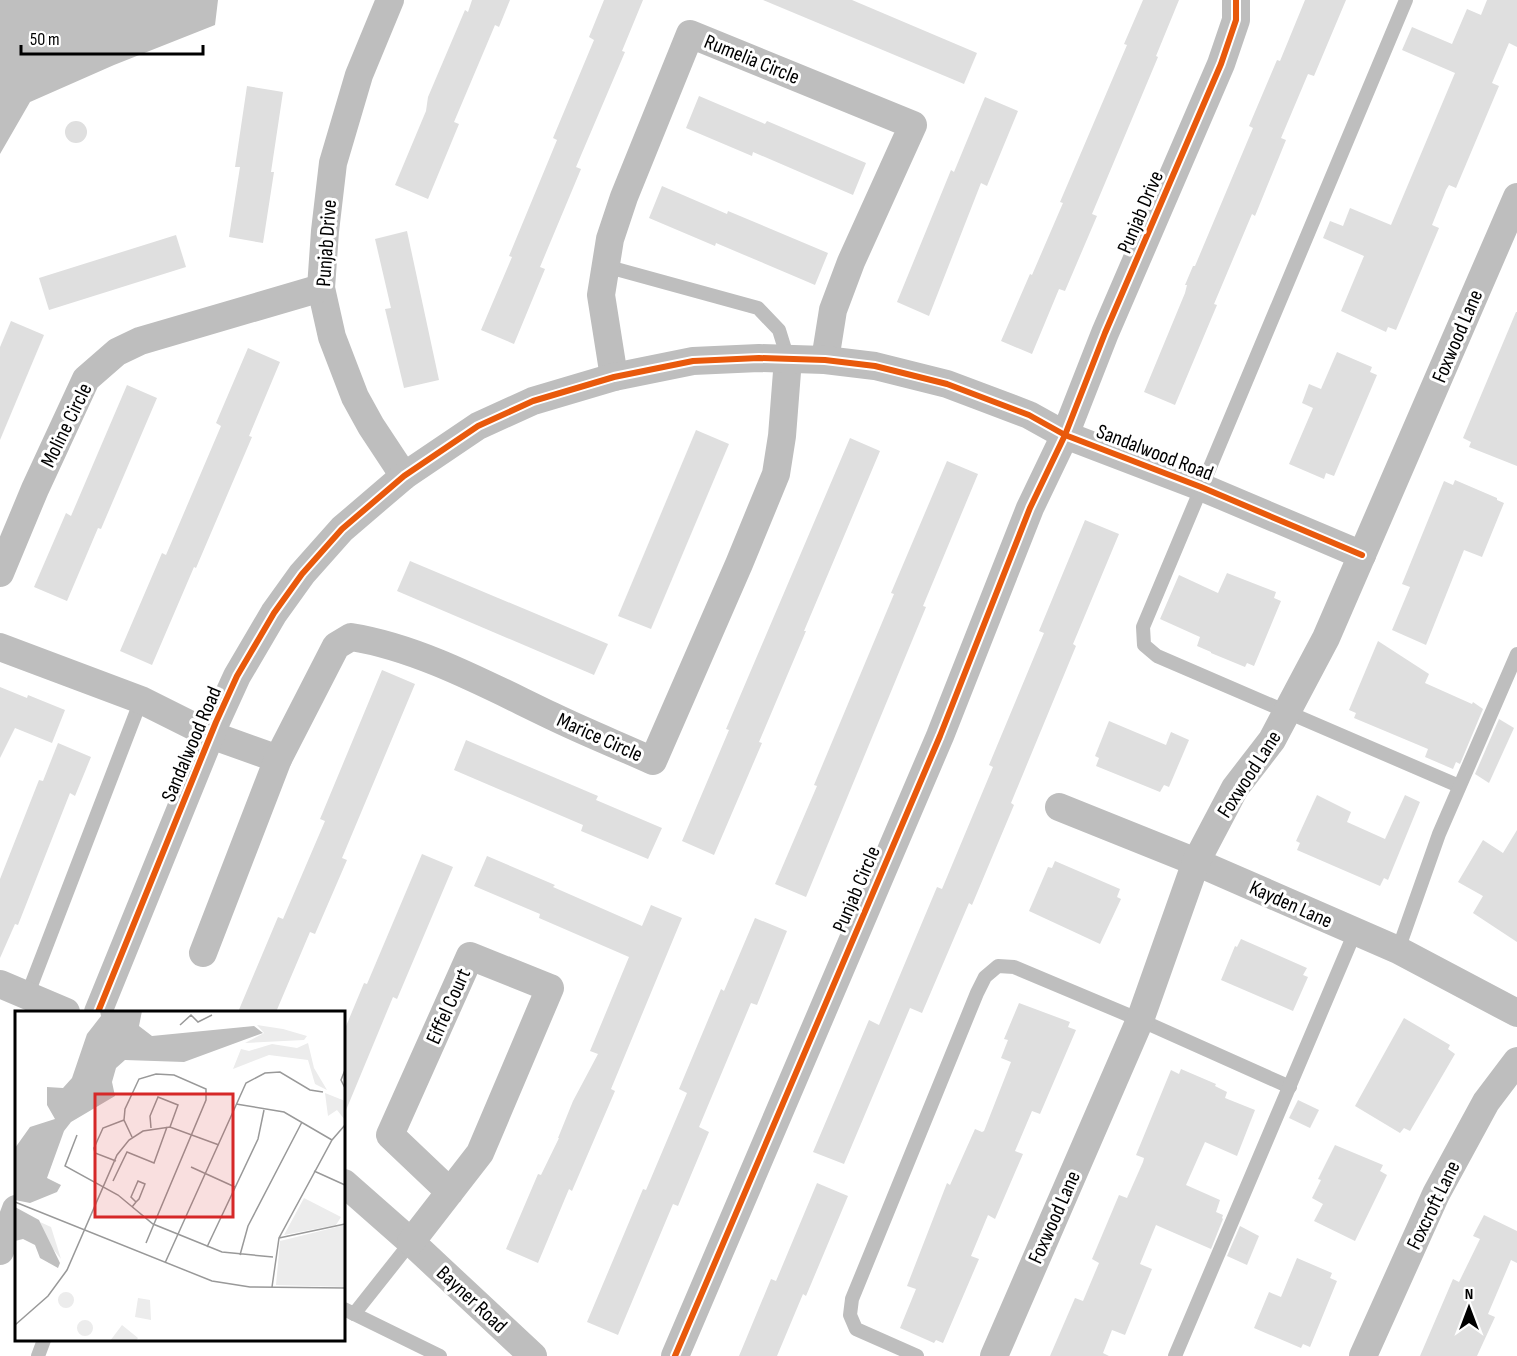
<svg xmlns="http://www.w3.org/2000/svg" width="1517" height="1356" viewBox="0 0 1517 1356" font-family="'Sofia Sans Condensed',sans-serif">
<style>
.water{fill:#bfbfbf}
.building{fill:#dfdfdf}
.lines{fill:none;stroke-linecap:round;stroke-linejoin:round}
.lane{stroke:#bebebe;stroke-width:14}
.street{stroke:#bebebe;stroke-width:28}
.cycleway-casing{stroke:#fff;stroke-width:10}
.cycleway{stroke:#e8590c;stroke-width:6}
.labels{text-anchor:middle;stroke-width:6;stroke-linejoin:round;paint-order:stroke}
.street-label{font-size:21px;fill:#000;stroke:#fff}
.inset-road{fill:none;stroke:#999;stroke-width:1.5}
.view{fill:#d62828;fill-opacity:0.15;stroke:#d62828;stroke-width:3}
.inset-edge{fill:none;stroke:#000;stroke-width:3}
</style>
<rect width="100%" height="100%" fill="#fff"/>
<polygon class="water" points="0,0 218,0 215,25 114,65 30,102 0,154"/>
<g class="building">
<polygon points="472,0 510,0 499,27 495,25 454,122 459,124 428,199 395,185 426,111 428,97 465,10 468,12"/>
<polygon points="604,0 643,0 622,51 625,52 576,167 581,169 540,267 545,269 514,344 481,330 512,257 509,256 557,140 553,138 594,40 589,37"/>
<polygon points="763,0 852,0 977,53 964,84"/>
<polygon points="1143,0 1179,0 1156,56 1158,57 1092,214 1097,216 1065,291 1059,289 1032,354 1001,341 1030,274 1032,275 1063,203 1060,202 1127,45 1124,44"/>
<polygon points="1305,0 1346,0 1314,76 1308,74 1281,138 1286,140 1255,216 1252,214 1214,304 1217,305 1175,405 1144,392 1185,293 1187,285 1185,285 1193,266 1195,266 1253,128 1249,126 1277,60 1280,61"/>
<polygon points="1487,0 1517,0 1517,47 1509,43 1492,83 1499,86 1456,188 1449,185 1446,190 1432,225 1439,228 1402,316 1396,330 1388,327 1386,332 1341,311 1364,256 1323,238 1330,221 1343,226 1350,208 1391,225 1455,73 1402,50 1412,27 1452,44 1467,9 1481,15"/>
<polygon points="247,86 283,92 271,172 274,172 263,243 229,237 240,167 235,167"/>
<polygon points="699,96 765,124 767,121 866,163 853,195 753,152 752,156 686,128"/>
<polygon points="985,97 1018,111 987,186 981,183 929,316 897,302 951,170 954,172"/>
<circle cx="76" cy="132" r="11"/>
<polygon points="662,186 727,214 728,211 828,253 815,285 716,243 715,246 649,218"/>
<polygon points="407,231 439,380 404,388 385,309 391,308 375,239"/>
<polygon points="176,235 186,267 49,310 39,278"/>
<polygon points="1516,312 1517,312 1517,466 1469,447 1471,442 1463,438"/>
<polygon points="11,321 44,335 0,440 0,347"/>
<polygon points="248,348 280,362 249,436 252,437 196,568 194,567 152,665 120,651 162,553 166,555 221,426 216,423"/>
<polygon points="1337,352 1372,367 1370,372 1377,375 1334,476 1326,473 1324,479 1289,464 1313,408 1302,403 1309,384 1321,389"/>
<polygon points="127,385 157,398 101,529 98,528 67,601 34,587 66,513 71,516"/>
<polygon points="696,430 729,444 651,629 618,616"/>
<polygon points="850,438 880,451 804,631 806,631 759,742 762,743 714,855 682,841 729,730 726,729"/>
<polygon points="947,461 978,474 923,606 926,607 806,897 775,884 817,786 814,785 894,594 891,593"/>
<polygon points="1455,480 1497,498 1497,500 1504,503 1482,557 1464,550 1426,645 1392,630 1410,587 1402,584 1444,481 1453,485"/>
<polygon points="1085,520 1119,534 1073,644 1076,646 1011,803 1014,805 972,905 969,903 922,1013 910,1008 844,1164 813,1152 869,1020 879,1025 937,887 942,889 993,767 989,765 1044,633 1039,631"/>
<polygon points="410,561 608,644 594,675 397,591"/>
<polygon points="1227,573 1276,592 1274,598 1281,601 1254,666 1247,663 1245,667 1211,653 1211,652 1197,646 1200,637 1160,619 1179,575 1218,593"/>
<polygon points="1378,641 1429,674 1425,683 1472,704 1473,702 1483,709 1460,764 1456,762 1453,769 1425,757 1428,749 1354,718 1356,713 1349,710"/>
<polygon points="382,670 415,684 342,858 347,860 315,934 310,932 276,1012 238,1012 278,917 283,919 325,821 320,819"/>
<polygon points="0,687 27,698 28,695 65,710 52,743 15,728 0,758"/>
<polygon points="1499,719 1514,728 1489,783 1475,774"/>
<polygon points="1109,721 1166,745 1171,732 1189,740 1169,787 1164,785 1160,792 1096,766 1099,758 1095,756"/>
<polygon points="466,740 598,796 596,800 662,828 648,859 581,831 583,825 454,770"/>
<polygon points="58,743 91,757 75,796 70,793 18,925 15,924 0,958 0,879 39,780 43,781"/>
<polygon points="1317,795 1351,812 1347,822 1385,839 1405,795 1420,802 1388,880 1384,878 1380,886 1297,850 1300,843 1296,841"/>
<polygon points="1517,830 1517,942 1473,913 1483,896 1458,882 1483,840 1503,853"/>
<polygon points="422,854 453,867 397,999 393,997 344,1115 344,1031 364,983 367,984"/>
<polygon points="487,856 555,885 553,887 642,926 651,905 682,918 611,1089 615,1091 572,1191 569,1189 538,1263 506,1249 538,1174 541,1175 559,1138 558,1138 573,1101 598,1054 590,1051 629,957 539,918 540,914 474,886"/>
<polygon points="1055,861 1120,889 1117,897 1121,899 1100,944 1029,911 1048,867 1052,868"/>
<polygon points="755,918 787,931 757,1005 751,1003 699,1127 709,1132 678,1206 673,1204 618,1335 587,1322 643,1189 646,1190 687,1093 679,1089 721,989 724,991"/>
<polygon points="1241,939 1307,968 1303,975 1308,977 1293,1011 1221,980 1235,946 1237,947"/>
<polygon points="1019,1003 1070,1022 1068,1027 1076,1030 1040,1114 1032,1111 1015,1151 1023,1154 995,1219 988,1215 971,1256 979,1259 943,1343 936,1340 934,1343 900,1328 916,1289 907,1286 947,1183 950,1185 975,1129 982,1132 984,1131 1011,1062 1001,1058 1008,1040 1004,1039"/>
<polygon points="1404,1018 1450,1045 1448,1049 1455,1054 1410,1131 1404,1128 1400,1133 1355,1106"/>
<polygon points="1181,1069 1216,1084 1215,1086 1227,1092 1225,1098 1255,1110 1237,1156 1205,1142 1186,1185 1220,1200 1216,1212 1223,1215 1222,1218 1223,1219 1211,1249 1156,1225 1140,1264 1152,1269 1125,1335 1112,1330 1103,1353 1109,1356 1050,1356 1075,1298 1083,1301 1099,1263 1092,1259 1119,1195 1127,1198 1143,1162 1144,1158 1136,1155 1171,1070 1179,1074"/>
<polygon points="1298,1100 1319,1110 1310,1128 1289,1118"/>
<polygon points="1335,1145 1383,1165 1380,1171 1387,1175 1355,1241 1314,1221 1323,1204 1312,1198 1321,1180 1318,1179"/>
<polygon points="817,1183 848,1196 806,1296 803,1294 777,1356 739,1356 771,1279 776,1281"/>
<polygon points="1484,1215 1517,1231 1517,1263 1511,1260 1488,1314 1495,1317 1477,1356 1420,1356 1453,1279 1459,1282 1480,1239 1473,1236"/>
<polygon points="1240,1226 1259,1236 1247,1265 1227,1256"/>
<polygon points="1297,1258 1332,1273 1330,1278 1337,1281 1310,1347 1303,1344 1301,1348 1254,1328 1269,1292 1281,1297"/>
</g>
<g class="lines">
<g class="lane">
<polyline points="1406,0 1143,627 1144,645 1157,656 1459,786"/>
<polyline points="605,266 758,308 779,330 788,359"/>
<polyline points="1398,950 1439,834 1517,654"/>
<polyline points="27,996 141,700"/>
<polyline points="344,1309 440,1356"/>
<polyline points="354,1314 411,1242"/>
<polyline points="38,1356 44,1340"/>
<polyline points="917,1356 856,1329 850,1315 852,1299 977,993 985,977 998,966 1014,967 1140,1020 1290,1087"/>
<polyline points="1175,1356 1355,932"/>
</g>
<g class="street">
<polyline points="390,0 359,75 333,163 325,231 321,288 332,337 355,397 371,426 404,476"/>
<polyline points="614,377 601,295 610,239 624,197 690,34 913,125 851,262 833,310 825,360"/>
<polyline points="0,573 35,489 86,379 117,352 140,341 321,288"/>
<polyline points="0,647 141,700 211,735 278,759"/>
<polyline points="1059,807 1196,862 1398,950 1517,1013"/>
<path d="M 203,953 L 278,759 L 336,646 L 351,637 C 420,648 489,686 552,716 C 585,732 620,746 653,761 L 739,564 L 776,474 L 782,436 L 788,359"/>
<polyline points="0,984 66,1012"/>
<polyline points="98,1012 216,722 237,676 274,613 302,574 342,529 404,476 478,426 533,401 614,377 693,361 759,358 825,360 875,366 947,384 1029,415 1065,435 1201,487 1362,555"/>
<polyline points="344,1183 411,1242 533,1356"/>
<polyline points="411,1242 480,1153 550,988 470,956 390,1135 450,1192"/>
<polyline points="0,1251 16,1209"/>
<polyline points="675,1356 940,736 1030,508 1065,435 1105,333 1221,64 1236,20 1236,0"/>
<polyline points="994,1356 1140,1020 1196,862 1235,788 1272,740 1326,638 1517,197"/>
<polyline points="1363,1356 1436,1194 1486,1102 1517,1061"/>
</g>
<g class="cycleway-casing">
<g id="cycleway">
<polyline points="98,1012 216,722 237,676 274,613 302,574 342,529 404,476 478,426 533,401 614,377 693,361 759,358 825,360 875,366 947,384 1029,415 1065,435 1201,487 1362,555"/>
<polyline points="675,1356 940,736 1030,508 1065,435 1105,333 1221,64 1236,20 1236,0"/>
</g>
</g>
<use href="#cycleway" class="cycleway"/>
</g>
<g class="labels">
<g class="street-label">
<text transform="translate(752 59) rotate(22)" y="7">Rumelia Circle</text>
<text transform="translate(1140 212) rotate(-67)" y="7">Punjab Drive</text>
<text transform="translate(326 243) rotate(-86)" y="7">Punjab Drive</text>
<text transform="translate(1457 336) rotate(-67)" y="7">Foxwood Lane</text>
<text transform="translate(66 425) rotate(-64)" y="7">Moline Circle</text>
<text transform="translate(1155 452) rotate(21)" y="7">Sandalwood Road</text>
<text transform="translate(600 737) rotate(24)" y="7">Marice Circle</text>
<text transform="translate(191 744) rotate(-67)" y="7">Sandalwood Road</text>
<text transform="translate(1249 774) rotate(-57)" y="7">Foxwood Lane</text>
<text transform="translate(856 889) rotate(-67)" y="7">Punjab Circle</text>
<text transform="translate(1291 904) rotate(24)" y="7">Kayden Lane</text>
<text transform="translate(448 1006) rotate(-66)" y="7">Eiffel Court</text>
<text transform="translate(1433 1205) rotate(-64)" y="7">Foxcroft Lane</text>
<text transform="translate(1054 1217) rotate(-66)" y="7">Foxwood Lane</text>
<text transform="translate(472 1299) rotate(43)" y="7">Bayner Road</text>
</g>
</g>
<g transform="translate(15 1011)">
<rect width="330" height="330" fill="#fff"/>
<path d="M 242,14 L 268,18 L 292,25 L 289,29 L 230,32 L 249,22 ZM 293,32 L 299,57 L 312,79 L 300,73 L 293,49 L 254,44 L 218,58 L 226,38 L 234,40 L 257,33 L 282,37 ZM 310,82 L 330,90 L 330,109 L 322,99 L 313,105 ZM 289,187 L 326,206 L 321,214 L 269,224 ZM 25,211 L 36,216 L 46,248 L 34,233 ZM 330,214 L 330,276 L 261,274 L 265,230 ZM43 289a8 8 0 1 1 16 0a8 8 0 1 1-16 0ZM 123,287 L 135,289 L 136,309 L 120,306 ZM62 317a8 8 0 1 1 16 0a8 8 0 1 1-16 0ZM 107,314 L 123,327 L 121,330 L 95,330 Z" fill="#ececec"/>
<path d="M 85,0 L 127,0 L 124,15 L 137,25 L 239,15 L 248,22 L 169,51 L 110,49 L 101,57 L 97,71 L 100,85 L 56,111 L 49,120 L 32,167 L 46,174 L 42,181 L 15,192 L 0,189 L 0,137 L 15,116 L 40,108 L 32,94 L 32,76 L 48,77 L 57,67 L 72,23 L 86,5 ZM 0,196 L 24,209 L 45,252 L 43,257 L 25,247 L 20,234 L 8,228 L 0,230 Z" fill="#bfbfbf"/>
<path class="inset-road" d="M 165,14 L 176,4 L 183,11 L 197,4M 330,59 L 326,69 L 330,77M 221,93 L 269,101 L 317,129M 136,117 L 135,105 L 143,86 L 163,94 L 155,116M 62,124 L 50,155 L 103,184 L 138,213 L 207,241 L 258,246M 117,126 L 109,109 L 110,98 L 124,68 L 141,63 L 159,64 L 191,78 L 191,89 L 131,232M 101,150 L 80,142 L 79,137 L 88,117 L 109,109M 176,156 L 220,176M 299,160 L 330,174M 98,170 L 112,141 L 139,152 L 152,116M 0,191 L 197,270 L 235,276 L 330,277M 117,196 L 121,191 L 124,188 L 130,173 L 123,170 L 116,186 L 121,191M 264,227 L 330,213M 192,236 L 243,128 L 249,99M 225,244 L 233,215 L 287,111M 150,252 L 231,72 L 250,62 L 265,61 L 295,79 L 308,81M 257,276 L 264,227 L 317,129 L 330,114M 0,314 L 33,285 L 52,259 L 102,144 L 114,129 L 128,120 L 155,116 L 204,134"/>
<path class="view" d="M 80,83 L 218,83 L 218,206 L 80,206 Z"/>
<rect width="330" height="330" class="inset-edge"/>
</g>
<g transform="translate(1469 1308)" stroke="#ffffff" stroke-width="4.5" paint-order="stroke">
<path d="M0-4.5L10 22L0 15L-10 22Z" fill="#000000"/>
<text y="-9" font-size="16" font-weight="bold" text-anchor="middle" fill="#000000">N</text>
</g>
<path d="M21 45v9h182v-9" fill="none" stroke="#000000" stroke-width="3"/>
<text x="30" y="45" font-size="18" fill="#000000" stroke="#ffffff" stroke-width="4.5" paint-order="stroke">50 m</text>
</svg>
